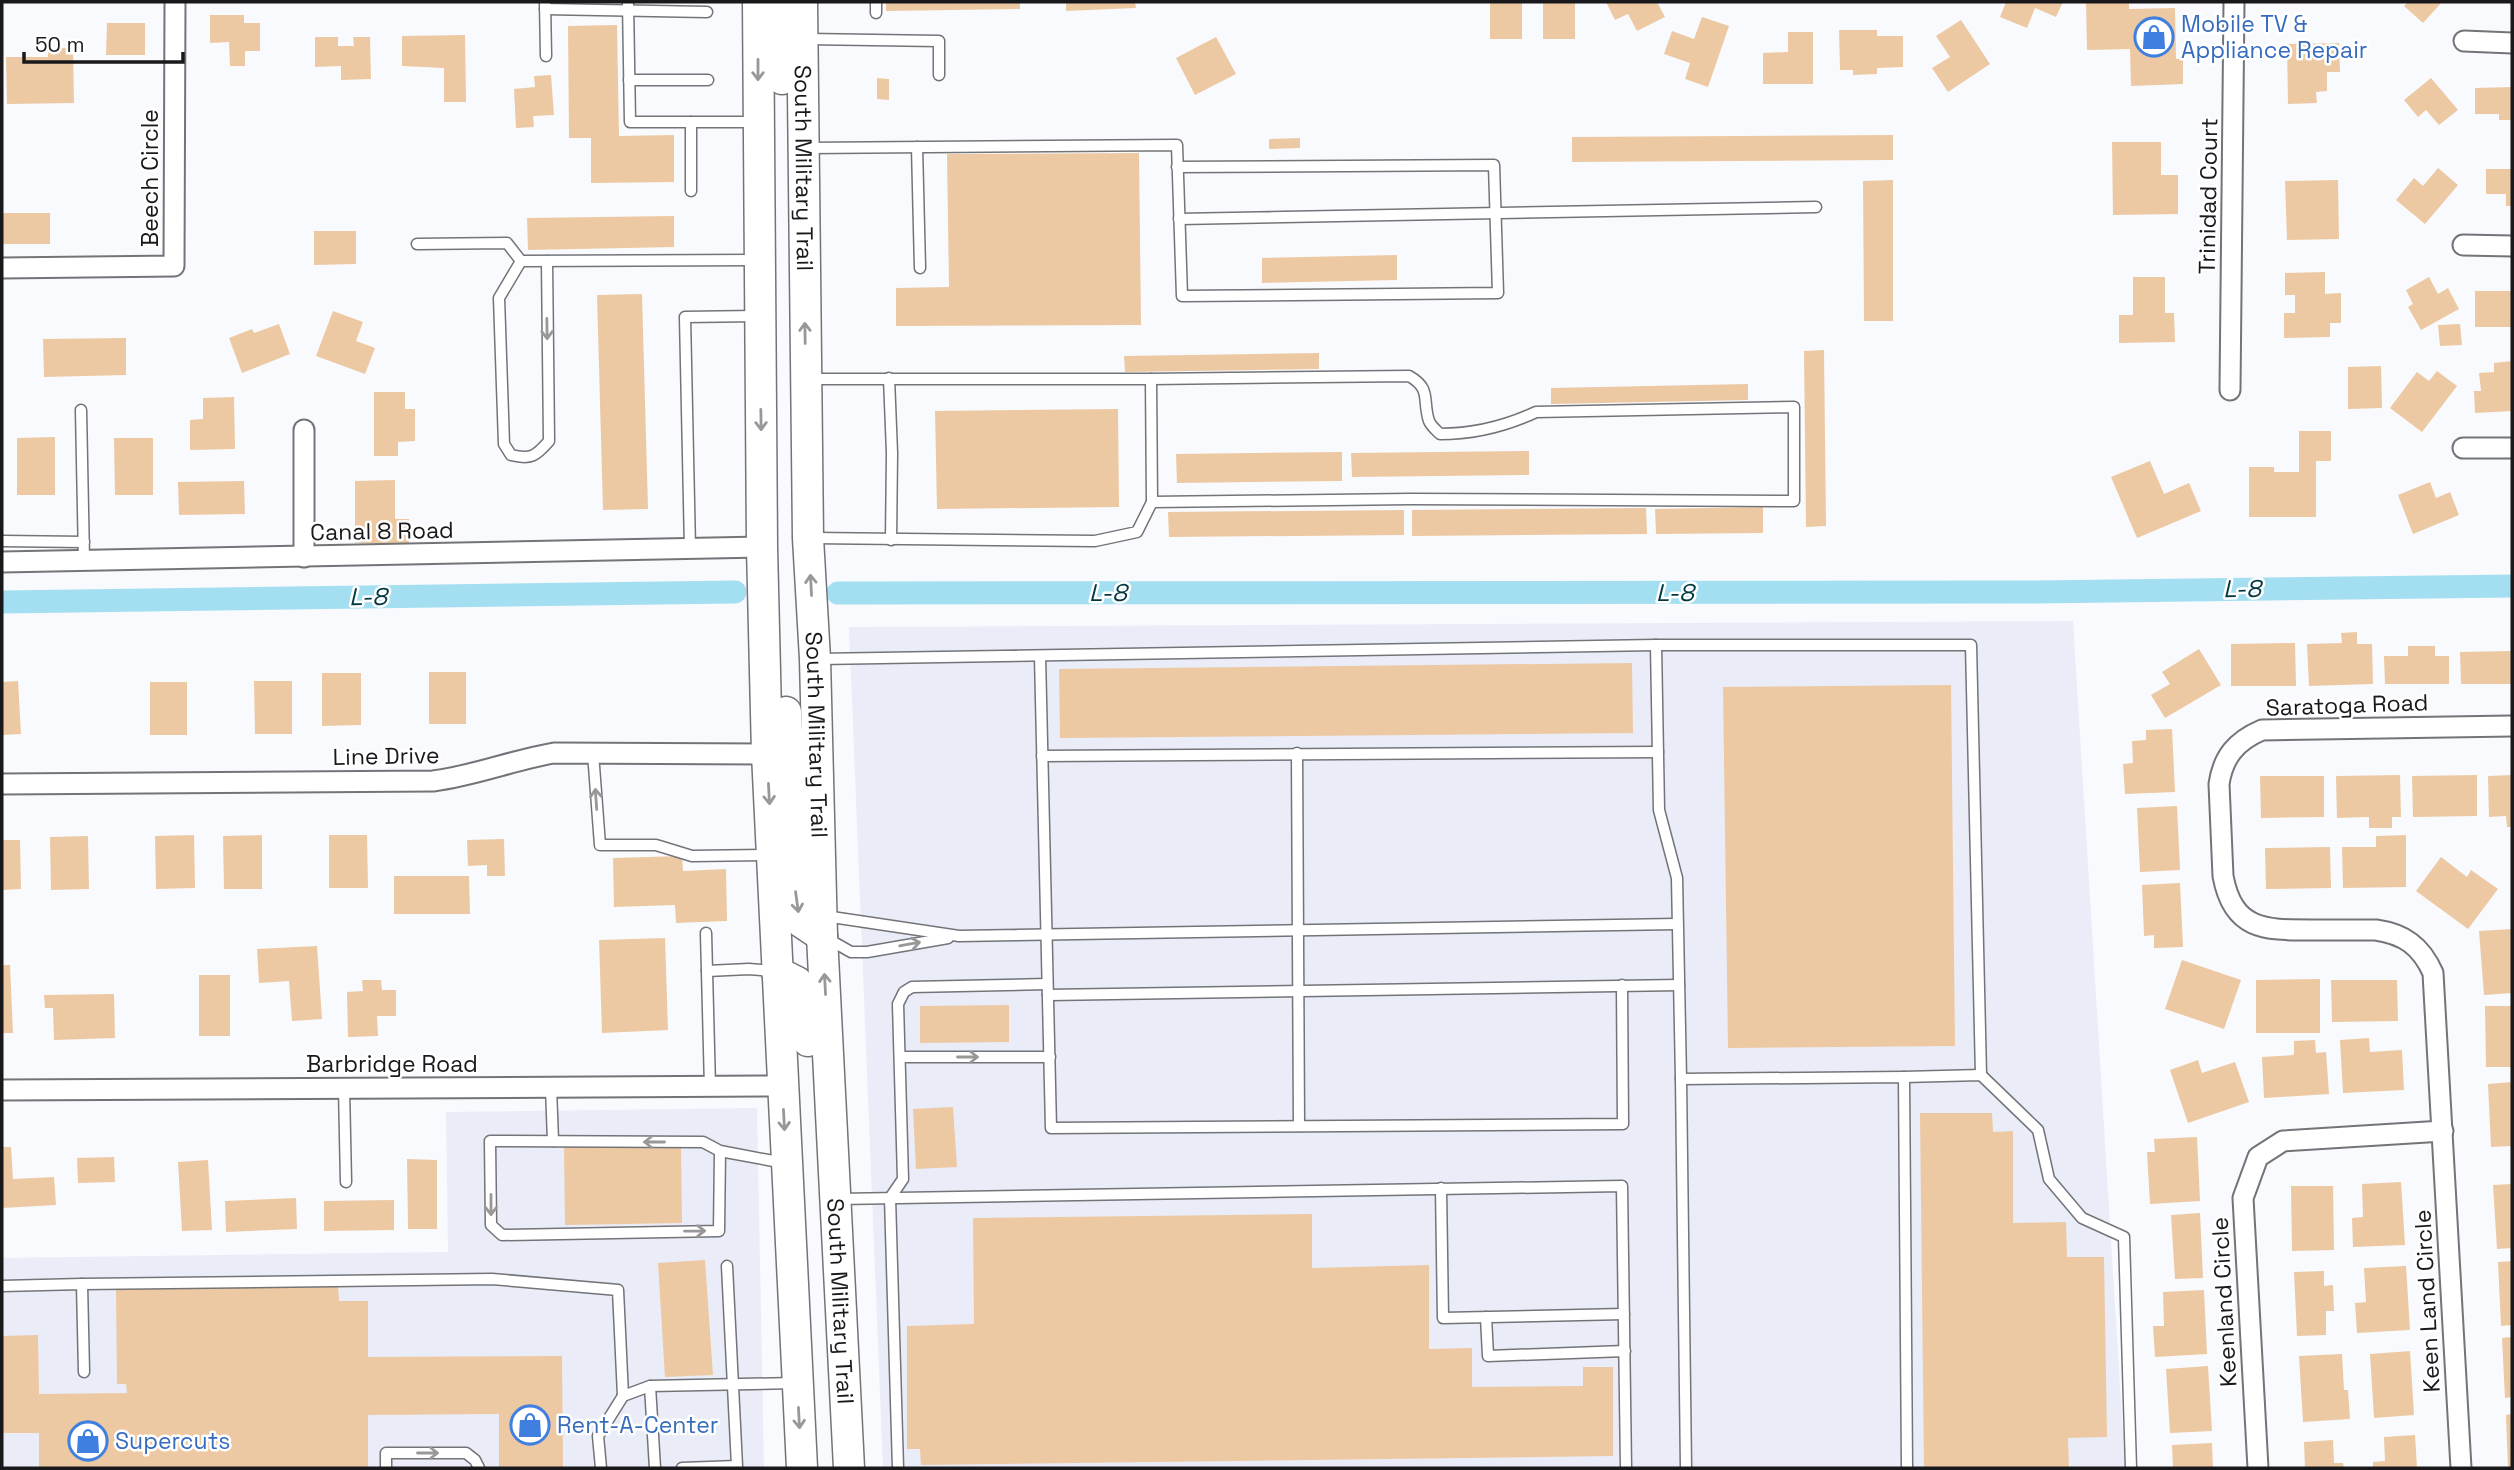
<svg xmlns="http://www.w3.org/2000/svg" width="2514" height="1470" viewBox="0 0 2514 1470" font-family="'Space Grotesk',sans-serif">
<style>
.built{fill:#eaecf8}
.lines{fill:none;stroke-linecap:round;stroke-linejoin:round}
.canal{stroke:#a3dff0;stroke-width:23}
.building{fill:#ecc9a2}
.service-casing{stroke:#737478;stroke-width:13}
.minor-casing{stroke:#737478;stroke-width:23}
.primary-casing{stroke:#737478;stroke-width:33}
.service{stroke:#fff;stroke-width:10}
.minor{stroke:#fff;stroke-width:19}
.primary{stroke:#fff;stroke-width:30}
.oneway{stroke:#989898}
.labels{text-anchor:middle;stroke-width:5;stroke-linejoin:round;paint-order:stroke}
.shop-label{font-size:23px;fill:#366cbe;stroke:#fff;text-anchor:start}
.street-label{font-size:23px;fill:#19191b;stroke:#fff}
.water-label{font-size:24px;font-style:italic;fill:#003743;stroke:#fff}
</style>
<rect width="100%" height="100%" fill="#f9fafe"/>
<g class="built">
<polygon points="2073,621 2125,1468 883,1468 849,627"/>
<polygon points="757,1108 764,1468 2,1468 2,1258 448,1252 446,1112"/>
</g>
<g class="lines">
<g class="canal">
<polyline points="838,593 2036,592 2512,586"/>
<polyline points="2,602 735,592"/>
</g>
</g>
<g class="building">
<polygon points="886,2 1020,2 1020,9 886,11"/>
<polygon points="1066,2 1135,2 1136,8 1066,11"/>
<rect x="1490" y="2" width="32" height="37"/>
<rect x="1543" y="2" width="32" height="37"/>
<polygon points="1606,2 1657,2 1665,17 1637,31 1628,14 1615,20"/>
<polygon points="2006,2 2063,2 2056,17 2035,8 2027,28 2000,17"/>
<polygon points="2086,2 2129,2 2129,9 2175,8 2176,59 2183,58 2183,84 2131,86 2130,49 2087,50"/>
<polygon points="2408,2 2442,2 2423,23 2404,6"/>
<polygon points="210,15 244,15 244,23 260,23 260,51 245,51 245,66 230,66 229,42 210,43"/>
<polygon points="1702,17 1729,26 1708,87 1685,79 1690,63 1664,54 1672,31 1694,39"/>
<polygon points="1961,20 1990,64 1948,92 1932,68 1950,57 1936,36"/>
<polygon points="107,23 145,23 145,55 106,55"/>
<polygon points="617,25 619,136 674,135 674,182 591,183 591,138 569,138 568,26"/>
<polygon points="1839,30 1877,30 1877,36 1903,36 1903,67 1877,68 1877,74 1853,75 1853,70 1840,70"/>
<polygon points="1788,32 1813,32 1813,84 1763,84 1763,53 1788,52"/>
<polygon points="465,35 466,102 444,102 444,68 402,66 402,36"/>
<polygon points="315,37 338,37 338,46 354,46 353,37 370,37 371,79 341,80 341,66 315,67"/>
<polygon points="1216,37 1236,74 1195,95 1176,58"/>
<polygon points="2339,43 2340,72 2327,72 2327,91 2316,92 2317,103 2288,104 2287,44"/>
<polygon points="48,48 73,48 74,103 7,104 6,57 48,57"/>
<polygon points="551,75 554,115 533,116 534,127 516,128 514,89 535,87 534,76"/>
<polygon points="877,78 889,79 889,100 877,99"/>
<polygon points="2431,78 2458,110 2439,125 2426,110 2418,117 2404,100"/>
<polygon points="2512,87 2512,120 2499,120 2499,114 2475,114 2475,88"/>
<polygon points="1893,135 1893,160 1572,162 1572,137"/>
<polygon points="1300,138 1300,148 1269,149 1269,139"/>
<polygon points="2112,142 2161,142 2161,175 2178,175 2178,214 2113,215"/>
<polygon points="1139,153 1141,325 896,326 896,288 949,287 947,154"/>
<polygon points="2438,168 2458,185 2425,224 2396,200 2414,178 2423,186"/>
<polygon points="2486,169 2512,169 2512,206 2506,206 2506,194 2486,194"/>
<polygon points="1893,180 1893,321 1864,321 1863,181"/>
<polygon points="2338,180 2339,239 2287,240 2285,181"/>
<rect x="2" y="213" width="48" height="31"/>
<polygon points="674,216 674,247 528,250 527,218"/>
<polygon points="314,231 356,231 356,264 314,265"/>
<polygon points="1397,255 1397,280 1262,283 1262,258"/>
<polygon points="2325,272 2325,294 2341,293 2341,323 2330,323 2330,337 2284,338 2284,313 2295,313 2295,295 2285,295 2285,273"/>
<polygon points="2133,277 2165,277 2165,313 2174,313 2175,342 2119,343 2119,315 2133,315"/>
<polygon points="2429,277 2438,294 2448,288 2459,309 2421,330 2408,307 2413,304 2406,290"/>
<rect x="2475" y="291" width="37" height="36"/>
<polygon points="642,294 648,509 603,510 597,295"/>
<polygon points="333,311 363,322 356,341 375,348 365,374 316,356"/>
<polygon points="279,324 290,354 242,373 229,338 252,329 254,333"/>
<polygon points="2460,324 2462,345 2440,346 2438,325"/>
<polygon points="126,338 126,375 44,377 43,339"/>
<polygon points="1824,350 1826,526 1806,527 1804,351"/>
<polygon points="1319,353 1319,369 1125,372 1124,356"/>
<polygon points="2512,361 2512,411 2475,413 2474,391 2481,391 2479,373 2494,372 2494,363"/>
<polygon points="2381,366 2382,408 2348,409 2348,367"/>
<polygon points="2437,371 2457,386 2422,432 2390,408 2417,372 2429,381"/>
<polygon points="1748,384 1748,400 1551,404 1551,388"/>
<polygon points="374,392 405,392 405,409 415,409 415,441 398,442 398,456 374,456"/>
<polygon points="234,397 235,449 190,450 190,420 203,419 203,398"/>
<polygon points="1118,409 1119,507 937,509 935,411"/>
<polygon points="2299,431 2331,431 2331,461 2316,461 2316,517 2249,517 2249,467 2274,467 2274,472 2299,472"/>
<polygon points="55,437 55,495 17,495 17,438"/>
<polygon points="114,438 153,438 153,495 115,495"/>
<polygon points="1529,451 1529,475 1352,477 1351,453"/>
<polygon points="1342,452 1342,481 1177,483 1176,454"/>
<polygon points="2150,461 2164,494 2189,483 2201,511 2137,538 2111,477"/>
<polygon points="395,480 395,519 409,519 409,543 355,543 355,481"/>
<polygon points="244,481 245,514 179,515 178,482"/>
<polygon points="2430,482 2436,498 2450,492 2459,515 2413,534 2398,495"/>
<polygon points="1763,507 1763,533 1656,534 1655,509"/>
<polygon points="1646,508 1647,534 1412,536 1412,510"/>
<polygon points="1404,510 1404,535 1169,537 1168,512"/>
<polygon points="2357,632 2357,644 2372,644 2373,684 2309,686 2307,644 2342,643 2341,633"/>
<polygon points="2295,643 2296,686 2231,686 2231,644"/>
<polygon points="2408,646 2435,646 2435,656 2449,656 2449,684 2385,684 2384,656 2408,656"/>
<polygon points="2199,649 2221,685 2165,718 2151,695 2170,684 2162,672"/>
<polygon points="2512,651 2512,684 2461,684 2460,652"/>
<polygon points="1632,663 1633,733 1060,738 1059,669"/>
<rect x="429" y="672" width="37" height="52"/>
<polygon points="322,673 361,673 361,725 322,726"/>
<polygon points="18,681 21,734 2,735 2,682"/>
<polygon points="254,681 292,681 292,734 255,734"/>
<rect x="150" y="682" width="37" height="53"/>
<polygon points="1951,685 1955,1046 1728,1048 1723,687"/>
<polygon points="2172,729 2175,792 2125,794 2123,764 2133,763 2132,741 2146,740 2146,730"/>
<polygon points="2400,775 2401,817 2392,817 2392,828 2369,828 2369,817 2337,818 2336,776"/>
<polygon points="2477,775 2477,816 2413,817 2412,776"/>
<polygon points="2512,775 2512,827 2507,827 2506,816 2489,817 2488,776"/>
<polygon points="2260,776 2324,776 2324,817 2261,818"/>
<polygon points="2177,806 2180,870 2140,872 2137,808"/>
<polygon points="194,835 195,888 156,889 155,836"/>
<polygon points="262,835 262,889 224,889 223,836"/>
<polygon points="329,835 367,835 368,888 329,888"/>
<polygon points="2406,835 2406,887 2343,888 2342,847 2376,847 2376,836"/>
<polygon points="88,836 89,889 51,890 50,837"/>
<polygon points="504,839 505,876 487,876 487,865 468,866 467,840"/>
<polygon points="2,840 20,840 21,889 2,890"/>
<polygon points="2330,847 2331,888 2266,889 2265,848"/>
<polygon points="682,856 683,871 726,869 727,921 676,923 675,905 614,907 613,858"/>
<polygon points="2441,857 2467,877 2471,870 2498,889 2468,929 2416,891"/>
<polygon points="394,876 469,876 470,914 394,914"/>
<polygon points="2180,883 2183,947 2154,948 2154,935 2144,936 2142,885"/>
<polygon points="2512,929 2512,993 2484,995 2479,931"/>
<polygon points="665,938 668,1030 602,1033 599,940"/>
<polygon points="317,946 322,1019 292,1021 289,981 259,983 257,949"/>
<polygon points="2182,960 2241,980 2224,1029 2165,1009"/>
<polygon points="2,965 10,965 13,1033 2,1033"/>
<rect x="199" y="975" width="31" height="61"/>
<polygon points="2320,979 2320,1033 2256,1033 2256,980"/>
<polygon points="362,980 381,980 382,990 396,990 396,1016 377,1016 378,1036 348,1037 347,992 363,991"/>
<polygon points="2331,980 2397,980 2398,1021 2332,1022"/>
<polygon points="114,994 115,1038 54,1040 53,1008 45,1008 44,995"/>
<polygon points="1009,1005 1009,1042 920,1043 920,1006"/>
<polygon points="2485,1006 2512,1006 2512,1067 2486,1067"/>
<polygon points="2369,1038 2370,1052 2402,1050 2404,1090 2343,1093 2340,1040"/>
<polygon points="2315,1040 2316,1053 2326,1052 2329,1094 2264,1098 2262,1057 2294,1055 2294,1041"/>
<polygon points="2198,1060 2202,1073 2235,1062 2249,1102 2188,1123 2170,1070"/>
<polygon points="2512,1082 2512,1146 2491,1147 2488,1084"/>
<polygon points="953,1107 957,1167 916,1169 913,1109"/>
<polygon points="1920,1113 1992,1113 1993,1132 2013,1131 2013,1223 2066,1222 2067,1257 2104,1257 2107,1437 2068,1438 2069,1468 1924,1468"/>
<polygon points="2197,1137 2200,1201 2150,1204 2147,1152 2155,1152 2154,1139"/>
<polygon points="681,1145 682,1223 565,1225 564,1147"/>
<polygon points="2,1147 11,1147 13,1179 54,1177 56,1205 2,1208"/>
<polygon points="114,1157 115,1182 78,1183 77,1158"/>
<polygon points="407,1159 437,1160 437,1229 408,1229"/>
<polygon points="208,1160 212,1230 182,1231 178,1162"/>
<polygon points="2401,1182 2405,1245 2353,1247 2352,1218 2363,1217 2362,1184"/>
<polygon points="2512,1184 2512,1248 2497,1249 2493,1185"/>
<polygon points="2291,1186 2333,1186 2334,1250 2292,1251"/>
<polygon points="296,1198 297,1229 226,1232 225,1201"/>
<polygon points="394,1200 394,1230 324,1231 324,1201"/>
<polygon points="2200,1213 2203,1278 2175,1279 2171,1215"/>
<polygon points="1312,1214 1312,1268 1429,1265 1429,1349 1472,1348 1472,1387 1583,1386 1583,1367 1613,1367 1613,1456 921,1465 920,1449 907,1449 907,1326 974,1324 973,1218"/>
<polygon points="705,1260 713,1375 665,1377 658,1263"/>
<polygon points="2512,1261 2512,1325 2501,1326 2498,1262"/>
<polygon points="2406,1266 2410,1330 2357,1333 2355,1303 2366,1302 2364,1268"/>
<polygon points="2324,1271 2324,1286 2333,1285 2334,1311 2326,1311 2326,1335 2297,1336 2294,1272"/>
<polygon points="338,1286 339,1301 368,1301 368,1357 562,1356 563,1468 499,1468 499,1414 368,1415 368,1468 39,1468 39,1433 2,1433 2,1336 38,1335 39,1394 127,1393 126,1384 117,1384 116,1287"/>
<polygon points="2204,1290 2207,1354 2155,1357 2153,1326 2164,1326 2163,1292"/>
<polygon points="2512,1337 2512,1397 2505,1398 2502,1338"/>
<polygon points="2410,1351 2414,1415 2374,1418 2370,1354"/>
<polygon points="2342,1354 2344,1390 2348,1390 2350,1419 2303,1422 2299,1356"/>
<polygon points="2208,1366 2212,1431 2170,1433 2166,1369"/>
<polygon points="2512,1414 2512,1468 2508,1468 2506,1415"/>
<polygon points="2415,1435 2417,1468 2373,1468 2373,1462 2385,1461 2384,1437"/>
<polygon points="2333,1440 2334,1463 2343,1463 2344,1468 2305,1468 2304,1442"/>
<polygon points="2212,1443 2213,1468 2173,1468 2172,1445"/>
</g>
<g class="lines">
<g class="service-casing">
<g id="service">
<polyline points="545,2 546,56"/>
<polyline points="628,2 630,122 754,122"/>
<polyline points="876,2 876,13"/>
<polyline points="545,9 707,12"/>
<polyline points="807,39 939,41 939,75"/>
<polyline points="629,80 708,80"/>
<polyline points="917,147 920,268"/>
<polyline points="807,148 1177,145 1182,296 1498,293 1494,165 1177,167"/>
<polyline points="691,191 691,122"/>
<polyline points="1179,219 1816,207"/>
<polyline points="417,244 507,243 521,261 756,260"/>
<path d="M 521,261 L 499,298 L 504,444 L 511,455 C 531,460 536,456 549,441 L 547,261"/>
<polyline points="889,378 892,453 891,540"/>
<path d="M 809,379 L 1151,379 L 1409,376 C 1432,389 1422,400 1429,421 C 1431,426 1436,430 1440,434 C 1473,434 1506,426 1536,412 L 1794,407 L 1794,501 L 1411,499 L 1152,502 L 1137,532 L 1095,541 L 812,538"/>
<polyline points="1151,379 1152,502"/>
<polyline points="81,410 84,560"/>
<polyline points="2,541 84,542"/>
<polyline points="690,548 685,317 756,316"/>
<polyline points="1656,645 1659,810 1677,878 1681,1079 1904,1077 1907,1468"/>
<polyline points="1040,656 1051,1128 1623,1124 1622,985"/>
<polyline points="819,659 1656,645 1971,645 1981,1075"/>
<polyline points="593,753 600,845 656,845 692,856 768,855"/>
<polyline points="1297,753 1299,1126"/>
<polyline points="1042,756 1658,752"/>
<polyline points="825,916 959,936 1677,924"/>
<polyline points="706,933 710,1087"/>
<polyline points="828,939 851,952 867,952 948,938"/>
<polyline points="707,971 749,969 773,971"/>
<polyline points="1048,995 1679,985"/>
<polyline points="900,1057 1050,1057"/>
<polyline points="1904,1077 1981,1075 2038,1130 2049,1179 2082,1218 2124,1237 2131,1468"/>
<polyline points="1681,1079 1686,1468"/>
<polyline points="551,1088 553,1141"/>
<polyline points="344,1089 346,1182"/>
<polyline points="720,1151 719,1231 502,1235 491,1225 490,1141 703,1142 720,1151 784,1163"/>
<polyline points="1441,1188 1443,1318 1624,1314"/>
<polyline points="839,1199 1622,1186 1626,1468"/>
<polyline points="82,1284 492,1279 618,1290 623,1396"/>
<polyline points="2,1286 82,1284 84,1372"/>
<polyline points="1486,1317 1488,1356 1625,1351"/>
<polyline points="650,1386 655,1468"/>
<polyline points="386,1468 386,1453 466,1453 475,1460 479,1468"/>
<polyline points="601,1468 598,1436 623,1396 650,1386 794,1383"/>
<polyline points="682,1468 737,1466 727,1266"/>
<polyline points="898,1468 890,1198 903,1179 898,1004 904,992 912,987 1047,984"/>
</g>
</g>
<g class="minor-casing">
<g id="minor">
<polyline points="2464,41 2512,43"/>
<polyline points="2463,245 2512,246"/>
<polyline points="2,268 174,266 175,2"/>
<polyline points="2230,390 2234,2"/>
<polyline points="2463,448 2512,448"/>
<polyline points="304,557 304,430"/>
<polyline points="2,562 762,547"/>
<path d="M 2,784 L 433,781 C 474,776 513,760 554,753 L 767,754"/>
<polyline points="2,1090 782,1086"/>
<polyline points="2258,1468 2243,1198 2258,1157 2283,1141 2443,1131"/>
<path d="M 2461,1468 L 2433,973 C 2421,946 2404,934 2376,930 C 2354,930 2332,930 2310,930 C 2264,930 2233,930 2223,876 L 2219,784 C 2223,757 2236,741 2262,730 L 2512,726"/>
</g>
</g>
<g class="primary-casing">
<g id="primary">
<polyline points="758,2 762,547 767,754 802,1468"/>
<polyline points="781,2 782,79"/>
<path id="s1" d="M 802,2 L 808,538 L 815,659 L 822,936 L 849,1468"/>
<polyline points="786,712 796,905 801,922 822,936"/>
<polyline points="777,972 797,982 806,1004 808,1041"/>
</g>
</g>
<use href="#service" class="service"/>
<use href="#minor" class="minor"/>
<use href="#primary" class="primary"/>
</g>
<defs><path id="oneway-shaft" d="M-6 0H5M1.5-3L5.5 0L1.5 3" fill="none" stroke-width="1.6" stroke-linecap="round" stroke-linejoin="round" transform="scale(1.75)"/></defs>
<g class="oneway">
<use href="#oneway-shaft" transform="translate(758 70) rotate(90)"/>
<use href="#oneway-shaft" transform="translate(547 329) rotate(89)"/>
<use href="#oneway-shaft" transform="translate(805 333) rotate(-91)"/>
<use href="#oneway-shaft" transform="translate(761 420) rotate(89)"/>
<use href="#oneway-shaft" transform="translate(811 585) rotate(-93)"/>
<use href="#oneway-shaft" transform="translate(769 794) rotate(87)"/>
<use href="#oneway-shaft" transform="translate(596 799) rotate(-94)"/>
<use href="#oneway-shaft" transform="translate(797 902) rotate(82)"/>
<use href="#oneway-shaft" transform="translate(910 944) rotate(-10)"/>
<use href="#oneway-shaft" transform="translate(825 984) rotate(-93)"/>
<use href="#oneway-shaft" transform="translate(968 1057)"/>
<use href="#oneway-shaft" transform="translate(784 1120) rotate(87)"/>
<use href="#oneway-shaft" transform="translate(654 1142) rotate(-180)"/>
<use href="#oneway-shaft" transform="translate(491 1205) rotate(90)"/>
<use href="#oneway-shaft" transform="translate(695 1231) rotate(-1)"/>
<use href="#oneway-shaft" transform="translate(799 1418) rotate(87)"/>
<use href="#oneway-shaft" transform="translate(428 1453)"/>
</g>
<defs>
<g id="shop-ring" transform="scale(2.0125)"><circle r="9.5" fill="#fff" stroke="#3f7fe0" stroke-width="1.5"/><path d="M-5-2.5h2.3a2.7 3.5 0 0 1 5.4 0H5L5.5 6h-11ZM-1.5-2.5h3a1.5 2.3 0 0 0-3 0Z" fill="#3f7fe0"/></g>
</defs>
<g fill-rule="evenodd">
<use href="#shop-ring" x="2154" y="37"/>
<use href="#shop-ring" x="530" y="1425"/>
<use href="#shop-ring" x="88" y="1441"/>
</g>
<g class="labels">
<g class="shop-label">
<text x="2181" y="32">Mobile TV &amp;<tspan x="2181" dy="26">Appliance Repair</tspan></text>
<text x="557" y="1433">Rent-A-Center</text>
<text x="115" y="1449">Supercuts</text>
</g>
<g class="street-label">
<text dy="8" stroke="none"><textPath href="#s1" startOffset="166">South Military Trail</textPath></text>
<text transform="translate(150 178) rotate(-90)" y="8">Beech Circle</text>
<text transform="translate(2208 196) rotate(-89)" y="8">Trinidad Court</text>
<text transform="translate(382 531) rotate(-1)" y="8">Canal 8 Road</text>
<text transform="translate(2347 705) rotate(-2)" y="8">Saratoga Road</text>
<text dy="8" stroke="none"><textPath href="#s1" startOffset="733">South Military Trail</textPath></text>
<text transform="translate(386 756) rotate(-1)" y="8">Line Drive</text>
<text x="392" y="1072">Barbridge Road</text>
<text transform="translate(2427 1301) rotate(-93)" y="8">Keen Land Circle</text>
<text dy="8" stroke="none"><textPath href="#s1" startOffset="1300">South Military Trail</textPath></text>
<text transform="translate(2224 1302) rotate(-93)" y="8">Keenland Circle</text>
</g>
<g class="water-label">
<text transform="translate(2242 589) rotate(-1)" y="8">L-8</text>
<text x="1108" y="601">L-8</text>
<text x="1675" y="601">L-8</text>
<text transform="translate(368 597) rotate(-1)" y="8">L-8</text>
</g>
</g>
<rect width="2514" height="1470" fill="none" stroke="#19191b" stroke-width="7"/>
<path d="M24 52v10h159v-10" fill="none" stroke="#19191b" stroke-width="3.5"/>
<text x="35" y="52" font-size="21" fill="#19191b" stroke="#ffffff" stroke-width="5" paint-order="stroke">50 m</text>
</svg>
